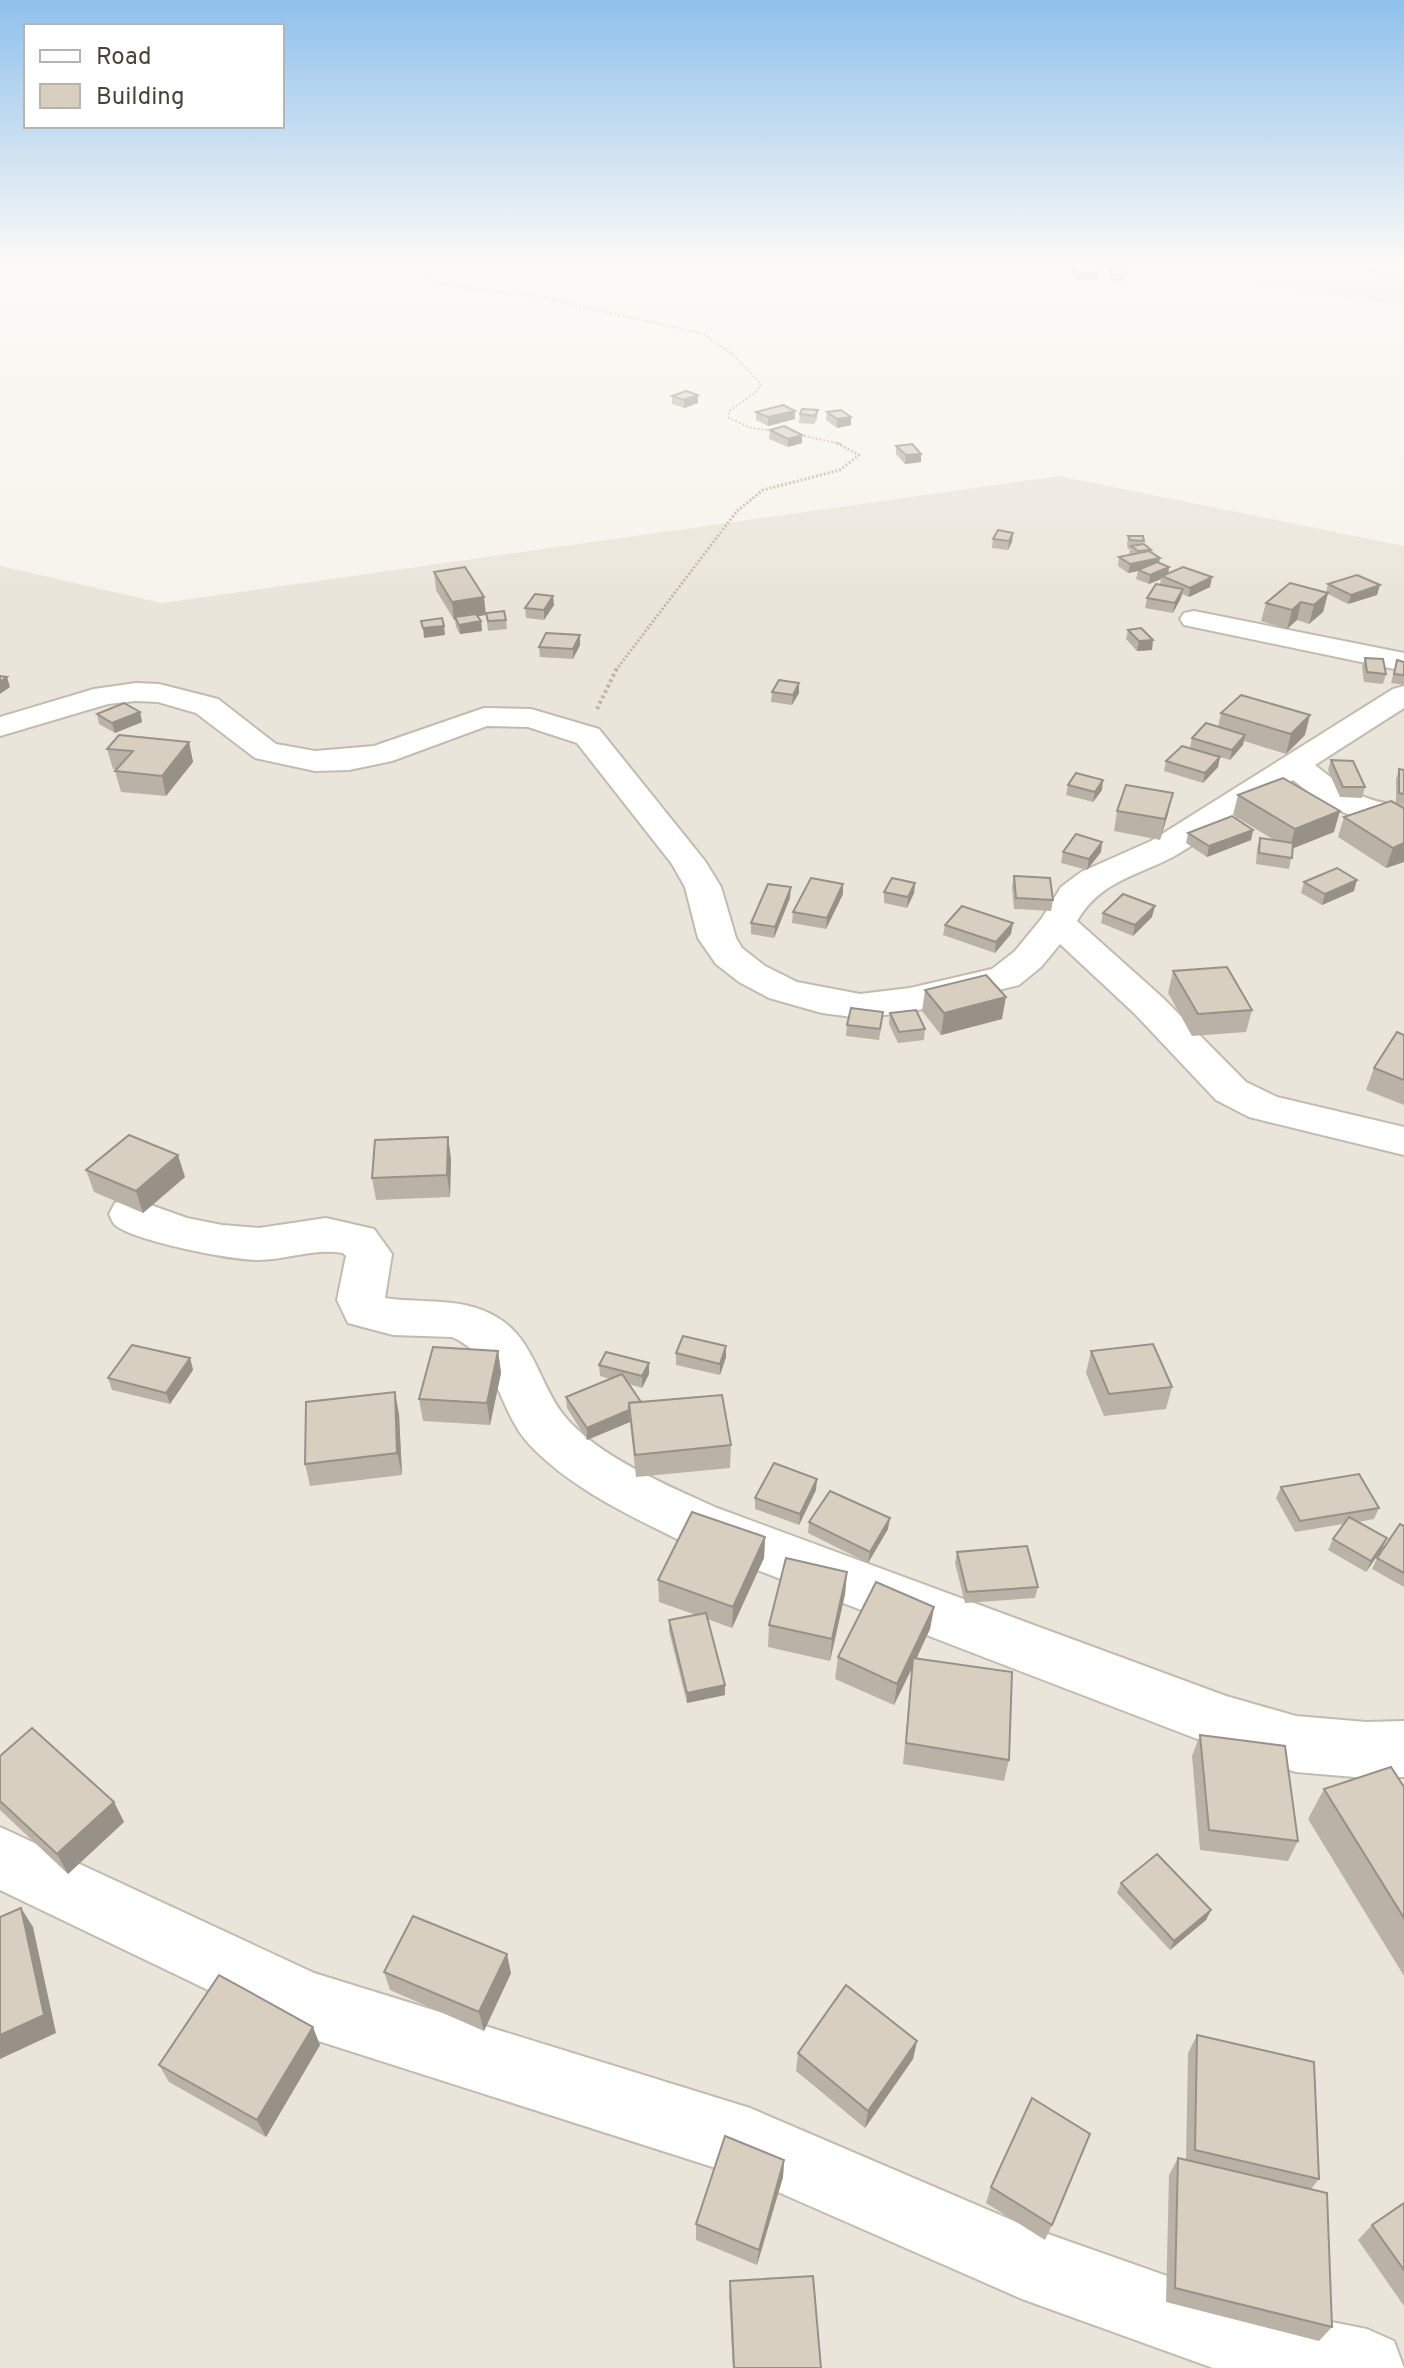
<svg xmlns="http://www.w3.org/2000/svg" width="1404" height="2368" viewBox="0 0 1404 2368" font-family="Overpass,sans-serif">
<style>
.residential{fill:#eae5da}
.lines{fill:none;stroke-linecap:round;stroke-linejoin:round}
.minor-casing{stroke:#c2bbae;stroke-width:4}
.path-far2{stroke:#c4b79f;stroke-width:2;stroke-dasharray:2 2;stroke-linecap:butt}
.path-far1{stroke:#c4b79f;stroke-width:3;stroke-dasharray:2 2;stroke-linecap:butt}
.path{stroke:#c4b79f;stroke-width:4;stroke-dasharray:3 3;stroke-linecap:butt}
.minor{fill:#fff;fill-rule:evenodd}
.wall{fill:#bab2a6}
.shaded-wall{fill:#979187}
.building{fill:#d8cfc1;stroke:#979187;stroke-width:2}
</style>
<rect width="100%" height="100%" fill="#f6f3ec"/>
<g class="residential">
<polygon points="1131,265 1404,265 1404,306"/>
<polygon points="1059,476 1404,546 1404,2368 0,2368 0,566 162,603"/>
</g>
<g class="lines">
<g class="minor-casing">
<g id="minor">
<polygon points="1366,265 1404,265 1404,276 1369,269"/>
<polygon points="1194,611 1404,653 1404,671 1184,625 1180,619 1184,613"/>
<path d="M 136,683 L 159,684 L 218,699 L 276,744 L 315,751 L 374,746 L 484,708 L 531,709 L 599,729 L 705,861 L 721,887 L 736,938 L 742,948 L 765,966 L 797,982 L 860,994 L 910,988 L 992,969 L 1015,951 L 1042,918 L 1061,887 L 1081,872 L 1151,841 L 1393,689 L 1404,686 L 1404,708 L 1315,765 C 1346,790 1364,802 1404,806 L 1404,826 C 1356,821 1331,811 1293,780 C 1255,804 1217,830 1178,854 C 1140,876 1101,879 1077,921 L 1163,998 L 1246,1082 L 1277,1097 L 1404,1127 L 1404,1155 L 1249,1117 L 1216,1100 L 1135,1014 L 1060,944 L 1041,967 L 1019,985 L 910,1012 L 860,1018 L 822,1013 L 769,998 L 739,982 L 716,964 L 698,938 L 685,887 L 672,864 L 577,743 L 528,727 L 487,726 L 392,761 L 349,770 L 315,771 L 255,758 L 196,713 L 158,702 L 136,701 L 108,704 L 0,736 L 0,717 L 94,689 Z"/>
<path d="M 131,1198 L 187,1218 L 222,1225 L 259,1228 L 326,1218 L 374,1229 L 392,1254 L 385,1298 C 423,1304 463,1296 498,1318 C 533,1339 539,1382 562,1413 C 595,1456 669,1486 717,1508 L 1226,1696 L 1296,1716 L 1366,1722 L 1404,1721 L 1404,1777 L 1366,1778 L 1296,1772 L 1226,1750 L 679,1540 C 627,1514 570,1488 529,1444 C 498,1411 499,1357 452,1337 L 393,1335 L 348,1323 L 337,1300 L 346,1256 L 343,1253 C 314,1248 287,1260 258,1260 C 231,1260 134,1241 115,1225 C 112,1222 111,1218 109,1214 L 115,1203 Z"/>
<polygon points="0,1827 314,1973 750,2108 1028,2227 1255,2307 1367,2329 1394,2341 1404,2368 1213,2368 1022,2299 744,2177 306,2037 0,1890"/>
</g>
</g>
<g class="path-far2">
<polyline points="368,265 413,273 448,286 536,296 703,334 731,353 761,384 755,393 729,411 729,418 751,428 774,431"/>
<polyline points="796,434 841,444"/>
</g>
<polyline class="path-far1" points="616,670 737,511 763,490 840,470 859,455 835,442"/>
<polyline class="path" points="597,709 617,668"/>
<use href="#minor" class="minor"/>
</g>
<g class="wall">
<polygon points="1070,265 1093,265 1098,273 1097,280 1076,280 1070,268"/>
<polygon points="1110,268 1127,274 1126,281 1113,282 1109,275"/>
<polygon points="698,395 698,403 684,408 672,404 672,396"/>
<polygon points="818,410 817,419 814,424 799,423 800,414"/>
<polygon points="756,412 795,419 768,426 756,420"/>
<polygon points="827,412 851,425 837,428 826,420"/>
<polygon points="770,430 802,443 788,447 769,439"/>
<polygon points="896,446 921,454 921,462 905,464 896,454"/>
<polygon points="1013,533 1012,542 1008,550 992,548 993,539"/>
<polygon points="1128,536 1144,541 1143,544 1159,563 1169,567 1168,573 1210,587 1189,597 1182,594 1173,613 1145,608 1147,598 1160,585 1161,579 1149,584 1136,579 1138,571 1128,573 1118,566 1119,557 1129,555 1130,549 1128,549 1127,545"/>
<polygon points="434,572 478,617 481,621 482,631 460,634 456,627 455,620 454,620 436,590"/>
<polygon points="1328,584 1377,595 1348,604 1328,594 1323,612 1309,624 1297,620 1287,629 1261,621 1266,603 1326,593"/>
<polygon points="554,605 544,620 526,618 525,608"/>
<polygon points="486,613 506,620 507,629 488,631"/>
<polygon points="1128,630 1152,650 1137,651 1126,639"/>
<polygon points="580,635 580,645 573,659 540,657 539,647"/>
<polygon points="1365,658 1386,674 1383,684 1364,682 1362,667"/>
<polygon points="1397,660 1404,662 1404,685 1391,683"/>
<polygon points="799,683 799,693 792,705 771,702 772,692"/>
<polygon points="140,712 142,722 115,733 99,724 97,714"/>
<polygon points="1221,713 1305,735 1286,754 1244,741 1243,745 1230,760 1220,757 1218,767 1203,783 1164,771 1166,761 1190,748 1192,738 1218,727"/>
<polygon points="189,742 193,762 166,796 121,792 115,771 117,769 113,769 107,749"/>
<polygon points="1331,760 1365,787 1362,798 1340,797 1328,770"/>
<polygon points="1399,769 1404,770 1404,804 1396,803 1396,779"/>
<polygon points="1068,785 1102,790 1093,802 1066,795"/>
<polygon points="1238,795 1334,832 1293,848 1289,869 1256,864 1257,849 1260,838 1274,840 1233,815"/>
<polygon points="1404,808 1404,862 1386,868 1338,837 1344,817"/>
<polygon points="1117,811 1168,814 1160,840 1114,831"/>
<polygon points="1253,830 1251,840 1207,857 1186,843 1188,833"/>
<polygon points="1102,842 1101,852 1087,870 1061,863 1063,852"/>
<polygon points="1014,876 1053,900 1051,911 1014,909 1012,887"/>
<polygon points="1304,882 1354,891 1322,905 1301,893"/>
<polygon points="915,883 914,893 907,908 884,903 884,892"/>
<polygon points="843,884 843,894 826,929 792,923 793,912"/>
<polygon points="790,898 774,938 751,934 751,923"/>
<polygon points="1103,913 1152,917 1133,936 1101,923"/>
<polygon points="945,925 1011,934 995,953 943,935"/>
<polygon points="1173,971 1252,1010 1246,1032 1192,1036 1168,993"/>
<polygon points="925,990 1002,1019 941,1035 922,1011"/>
<polygon points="890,1013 925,1029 924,1040 898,1043 889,1024"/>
<polygon points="882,1023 879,1040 846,1036 847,1025"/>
<polygon points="1404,1035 1404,1105 1366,1090 1374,1068"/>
<polygon points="448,1137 451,1159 450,1197 376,1200 372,1178"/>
<polygon points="86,1170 185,1177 143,1213 94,1192"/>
<polygon points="726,1346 726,1357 720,1375 676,1365 676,1353"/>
<polygon points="498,1351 501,1373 490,1425 423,1421 419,1399"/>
<polygon points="1091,1351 1172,1387 1166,1409 1104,1416 1086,1373"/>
<polygon points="190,1358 193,1370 170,1404 112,1390 108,1378"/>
<polygon points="649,1363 649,1374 642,1388 629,1384 641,1402 731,1445 730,1468 636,1477 630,1422 587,1440 567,1408 566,1397 610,1379 600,1376 599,1365"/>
<polygon points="399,1414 402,1475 310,1486 305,1464"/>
<polygon points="1281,1487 1379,1508 1374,1519 1358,1522 1387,1538 1382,1549 1366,1572 1328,1550 1333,1539 1343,1524 1295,1532 1276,1498"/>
<polygon points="816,1490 799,1525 755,1509 755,1498"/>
<polygon points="809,1522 888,1529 868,1563 808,1533"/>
<polygon points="1404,1526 1404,1587 1372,1569 1377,1558"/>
<polygon points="765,1537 764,1558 732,1628 707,1619 725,1685 725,1695 687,1703 669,1631 669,1620 696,1615 659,1602 658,1580"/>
<polygon points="957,1552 1038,1587 1035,1598 965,1603 955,1563"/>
<polygon points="847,1572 845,1594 830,1661 768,1647 769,1625"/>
<polygon points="934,1607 930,1629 916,1658 1009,1760 1004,1781 903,1764 912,1668 894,1705 835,1679 838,1657"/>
<polygon points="1200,1735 1298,1841 1288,1861 1200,1850 1192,1756"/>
<polygon points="0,1756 114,1802 124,1822 68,1874 0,1810"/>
<polygon points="1404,1787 1404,1976 1308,1819 1324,1789"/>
<polygon points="1121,1883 1211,1910 1206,1920 1170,1950 1117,1893"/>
<polygon points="384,1972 511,1973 484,2031 390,1990"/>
<polygon points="1197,2035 1319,2179 1311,2189 1332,2327 1319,2341 1166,2302 1169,2175 1178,2158 1186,2160 1188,2053"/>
<polygon points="917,2041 913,2059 865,2128 796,2071 798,2053"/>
<polygon points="320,2045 266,2137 169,2082 159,2065"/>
<polygon points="784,2160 783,2177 757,2265 696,2240 696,2224"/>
<polygon points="991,2187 1052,2225 1045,2240 986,2203"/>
<polygon points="1404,2203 1404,2306 1358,2240 1372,2225"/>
<polygon points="730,2281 821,2368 733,2368 729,2296"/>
</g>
<g class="shaded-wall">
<polygon points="698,395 698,403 684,408 684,400"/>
<polygon points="795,411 795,419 768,426 768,417"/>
<polygon points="851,417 851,425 837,428 837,419"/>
<polygon points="802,435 802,443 788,447 788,439"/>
<polygon points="921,454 921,462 905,464 906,455"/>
<polygon points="1013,533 1012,542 1008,550 1009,541"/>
<polygon points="1160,558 1158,567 1138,570 1138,571 1128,573 1130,564"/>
<polygon points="1169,567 1168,576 1162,576 1161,579 1149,584 1150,575"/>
<polygon points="1212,577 1210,587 1189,597 1190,588"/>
<polygon points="1380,585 1377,595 1348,604 1351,595"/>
<polygon points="1183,589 1181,598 1173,613 1175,603"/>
<polygon points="1328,593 1323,612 1309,624 1314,605"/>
<polygon points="553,596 554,605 544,620 544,610"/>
<polygon points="484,597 486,615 456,620 455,617 455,620 454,620 452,602"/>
<polygon points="1301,602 1297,620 1287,629 1292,610"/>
<polygon points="481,621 482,631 460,634 459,625"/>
<polygon points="444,626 445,635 424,638 423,628"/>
<polygon points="580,635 580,645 573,659 573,649"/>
<polygon points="1153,640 1152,650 1137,651 1139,641"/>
<polygon points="7,677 10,687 0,694 0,682"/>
<polygon points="799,683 799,693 792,705 793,695"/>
<polygon points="140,712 142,722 115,733 112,723"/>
<polygon points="1310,715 1305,735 1286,754 1291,734"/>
<polygon points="1245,735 1243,745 1230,760 1232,750"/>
<polygon points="189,742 193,762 166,796 162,776"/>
<polygon points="1220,757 1218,767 1203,783 1205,773"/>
<polygon points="1103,780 1102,790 1093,802 1095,792"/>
<polygon points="1173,793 1168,814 1160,840 1165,819"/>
<polygon points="1340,811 1334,832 1289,850 1295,829"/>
<polygon points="1253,830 1251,840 1207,857 1209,846"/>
<polygon points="1102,842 1101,852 1087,870 1089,859"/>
<polygon points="1404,843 1404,862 1386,868 1393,848"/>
<polygon points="1357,880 1354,891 1322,905 1325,894"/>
<polygon points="915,883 914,893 907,908 908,897"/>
<polygon points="843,884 843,894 826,929 827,918"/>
<polygon points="791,887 790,898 774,938 775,927"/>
<polygon points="1155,906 1152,917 1133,936 1135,925"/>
<polygon points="1013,923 1011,934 995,953 996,942"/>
<polygon points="1006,997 1002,1019 941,1035 944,1013"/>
<polygon points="448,1137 451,1159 450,1197 447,1175"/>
<polygon points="178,1155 185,1177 143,1213 136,1191"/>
<polygon points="726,1346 726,1357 720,1375 720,1364"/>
<polygon points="498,1351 501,1373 490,1425 487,1403"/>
<polygon points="190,1358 193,1370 170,1404 166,1393"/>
<polygon points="649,1363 649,1374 642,1388 642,1376"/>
<polygon points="395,1392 399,1414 402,1475 397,1453"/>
<polygon points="629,1410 630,1422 587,1440 587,1428"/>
<polygon points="817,1479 816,1490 799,1525 800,1514"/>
<polygon points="890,1518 888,1529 868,1563 870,1552"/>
<polygon points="765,1537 764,1558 732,1628 733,1607"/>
<polygon points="1387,1538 1382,1549 1366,1572 1371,1561"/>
<polygon points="847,1572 845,1594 830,1661 832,1639"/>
<polygon points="934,1607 930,1629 913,1666 913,1658 912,1668 894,1705 897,1684"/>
<polygon points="725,1685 725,1695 687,1703 687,1693"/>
<polygon points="114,1802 124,1822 68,1874 57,1854"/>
<polygon points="21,1908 33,1927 56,2033 0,2059 0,2035"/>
<polygon points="1211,1910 1206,1920 1170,1950 1174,1941"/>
<polygon points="507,1954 511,1973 484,2031 479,2012"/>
<polygon points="313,2027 320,2045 266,2137 257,2120"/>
<polygon points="917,2041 913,2059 865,2128 868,2111"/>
<polygon points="784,2160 783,2177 757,2265 759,2250"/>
</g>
<g class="building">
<polygon points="1073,265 1093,265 1098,273 1077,273"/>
<polygon points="1110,268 1123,268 1127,274 1114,274"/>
<polygon points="686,391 698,395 684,400 672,396"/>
<polygon points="783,405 795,411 768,417 756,412"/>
<polygon points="802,409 818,410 815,416 800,414"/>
<polygon points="841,410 851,417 837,419 827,412"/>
<polygon points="784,426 802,435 788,439 770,430"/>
<polygon points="912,444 921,454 906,455 896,446"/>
<polygon points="998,530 1013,533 1009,541 993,539"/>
<polygon points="1128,536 1143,536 1144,541 1130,540"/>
<polygon points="1144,544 1151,550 1138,551 1131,546"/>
<polygon points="1149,551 1160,558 1130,564 1119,557"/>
<polygon points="1157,562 1169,567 1150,575 1138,570"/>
<polygon points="465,567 484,597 452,602 434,572"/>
<polygon points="1183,567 1212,577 1190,588 1162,576"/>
<polygon points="1357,575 1380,585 1351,595 1328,584"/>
<polygon points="1290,583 1328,593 1314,605 1301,602 1292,610 1266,603"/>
<polygon points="1156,584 1183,589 1175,603 1147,598"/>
<polygon points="535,594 553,596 544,610 525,608"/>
<polygon points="504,611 506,620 488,621 486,613"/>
<polygon points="476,614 481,621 459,625 455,617"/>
<polygon points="442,618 444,626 423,628 421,621"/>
<polygon points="1141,628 1153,640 1139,641 1128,630"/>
<polygon points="546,633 580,635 573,649 539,647"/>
<polygon points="1365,658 1383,659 1386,674 1367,672"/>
<polygon points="1397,660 1404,662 1404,675 1394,674"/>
<polygon points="0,676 7,677 0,682"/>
<polygon points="779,680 799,683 793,695 772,692"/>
<polygon points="1241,695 1310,715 1291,734 1221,713"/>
<polygon points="124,703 140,712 112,723 97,714"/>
<polygon points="1206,723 1245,735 1232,750 1192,738"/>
<polygon points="119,735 189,742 162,776 115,771 133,751 107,749"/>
<polygon points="1182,746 1220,757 1205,773 1166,761"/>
<polygon points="1331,760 1353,761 1365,787 1343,787"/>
<polygon points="1399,769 1404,770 1404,794 1399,793"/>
<polygon points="1076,773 1103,780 1095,792 1068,785"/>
<polygon points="1283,778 1340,811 1295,829 1238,795"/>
<polygon points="1126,785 1173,793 1165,819 1117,811"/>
<polygon points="1391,801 1404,808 1404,843 1393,848 1344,817"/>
<polygon points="1232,816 1253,830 1209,846 1188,833"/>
<polygon points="1076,834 1102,842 1089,859 1063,852"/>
<polygon points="1260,838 1293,843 1292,858 1259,853"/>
<polygon points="1337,868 1357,880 1325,894 1304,882"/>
<polygon points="1014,876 1050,878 1053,900 1016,898"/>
<polygon points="811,878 843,884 827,918 793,912"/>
<polygon points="892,878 915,883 908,897 884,892"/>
<polygon points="768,884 791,887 775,927 751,923"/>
<polygon points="1123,894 1155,906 1135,925 1103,913"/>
<polygon points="962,906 1013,923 996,942 945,925"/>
<polygon points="1227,967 1252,1010 1198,1014 1173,971"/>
<polygon points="986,975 1006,997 944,1013 925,990"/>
<polygon points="851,1008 883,1012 880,1029 847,1025"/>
<polygon points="916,1010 925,1029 899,1032 890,1013"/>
<polygon points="1397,1032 1404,1035 1404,1080 1374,1068"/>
<polygon points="129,1135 178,1155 136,1191 86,1170"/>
<polygon points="448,1137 447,1175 372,1178 375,1140"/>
<polygon points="683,1336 726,1346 720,1364 676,1353"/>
<polygon points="1153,1344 1172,1387 1109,1394 1091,1351"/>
<polygon points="132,1345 190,1358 166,1393 108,1378"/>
<polygon points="433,1347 498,1351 487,1403 419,1399"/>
<polygon points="606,1352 649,1363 642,1376 599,1365"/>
<polygon points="622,1374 641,1402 629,1403 629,1410 587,1428 566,1397"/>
<polygon points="395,1392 397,1453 305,1464 306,1402"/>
<polygon points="722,1395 731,1445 635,1455 629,1403"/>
<polygon points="774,1463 817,1479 800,1514 755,1498"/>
<polygon points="1359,1474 1379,1508 1300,1521 1281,1487"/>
<polygon points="830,1491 890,1518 870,1552 809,1522"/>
<polygon points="692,1512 765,1537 733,1607 658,1580"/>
<polygon points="1349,1517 1387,1538 1371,1561 1333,1539"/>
<polygon points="1400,1524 1404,1526 1404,1573 1377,1558"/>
<polygon points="1027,1546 1038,1587 967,1592 957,1552"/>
<polygon points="786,1558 847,1572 832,1639 769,1625"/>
<polygon points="876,1582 934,1607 897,1684 838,1657"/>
<polygon points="706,1613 725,1685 687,1693 669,1620"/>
<polygon points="913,1658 1012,1672 1009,1760 906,1743"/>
<polygon points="32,1728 114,1802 57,1854 0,1801 0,1756"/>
<polygon points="1200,1735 1285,1746 1298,1841 1209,1830"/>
<polygon points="1391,1767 1404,1787 1404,1918 1324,1789"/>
<polygon points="1157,1854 1211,1910 1174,1941 1121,1883"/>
<polygon points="21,1908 44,2015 0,2035 0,1917"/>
<polygon points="413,1916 507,1954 479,2012 384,1972"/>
<polygon points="219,1975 313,2027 257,2120 159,2065"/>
<polygon points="846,1985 917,2041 868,2111 798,2053"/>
<polygon points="1197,2035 1314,2062 1319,2179 1195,2150"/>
<polygon points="1032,2098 1090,2134 1052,2225 991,2187"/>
<polygon points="725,2136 784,2160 759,2250 696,2224"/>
<polygon points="1178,2158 1327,2193 1332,2327 1175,2288"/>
<polygon points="1404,2203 1404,2270 1372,2225"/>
<polygon points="813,2276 821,2368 734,2368 730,2281"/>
</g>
<linearGradient id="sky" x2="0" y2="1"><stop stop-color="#8fc1ec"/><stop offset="0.44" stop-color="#fbfaf6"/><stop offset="1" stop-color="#fbfaf6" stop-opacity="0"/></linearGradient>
<rect width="1404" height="597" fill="url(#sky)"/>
<rect x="24" y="24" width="260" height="104" fill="#ffffff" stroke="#b7b4b0" stroke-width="2"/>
<rect x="40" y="50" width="40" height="12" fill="#ffffff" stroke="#b7b4b0" stroke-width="2"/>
<text x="96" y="64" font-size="24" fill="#4b4439">Road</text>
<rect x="40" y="84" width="40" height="24" fill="#d8cfc1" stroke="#b7b4b0" stroke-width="2"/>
<text x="96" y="104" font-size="24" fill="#4b4439">Building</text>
</svg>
